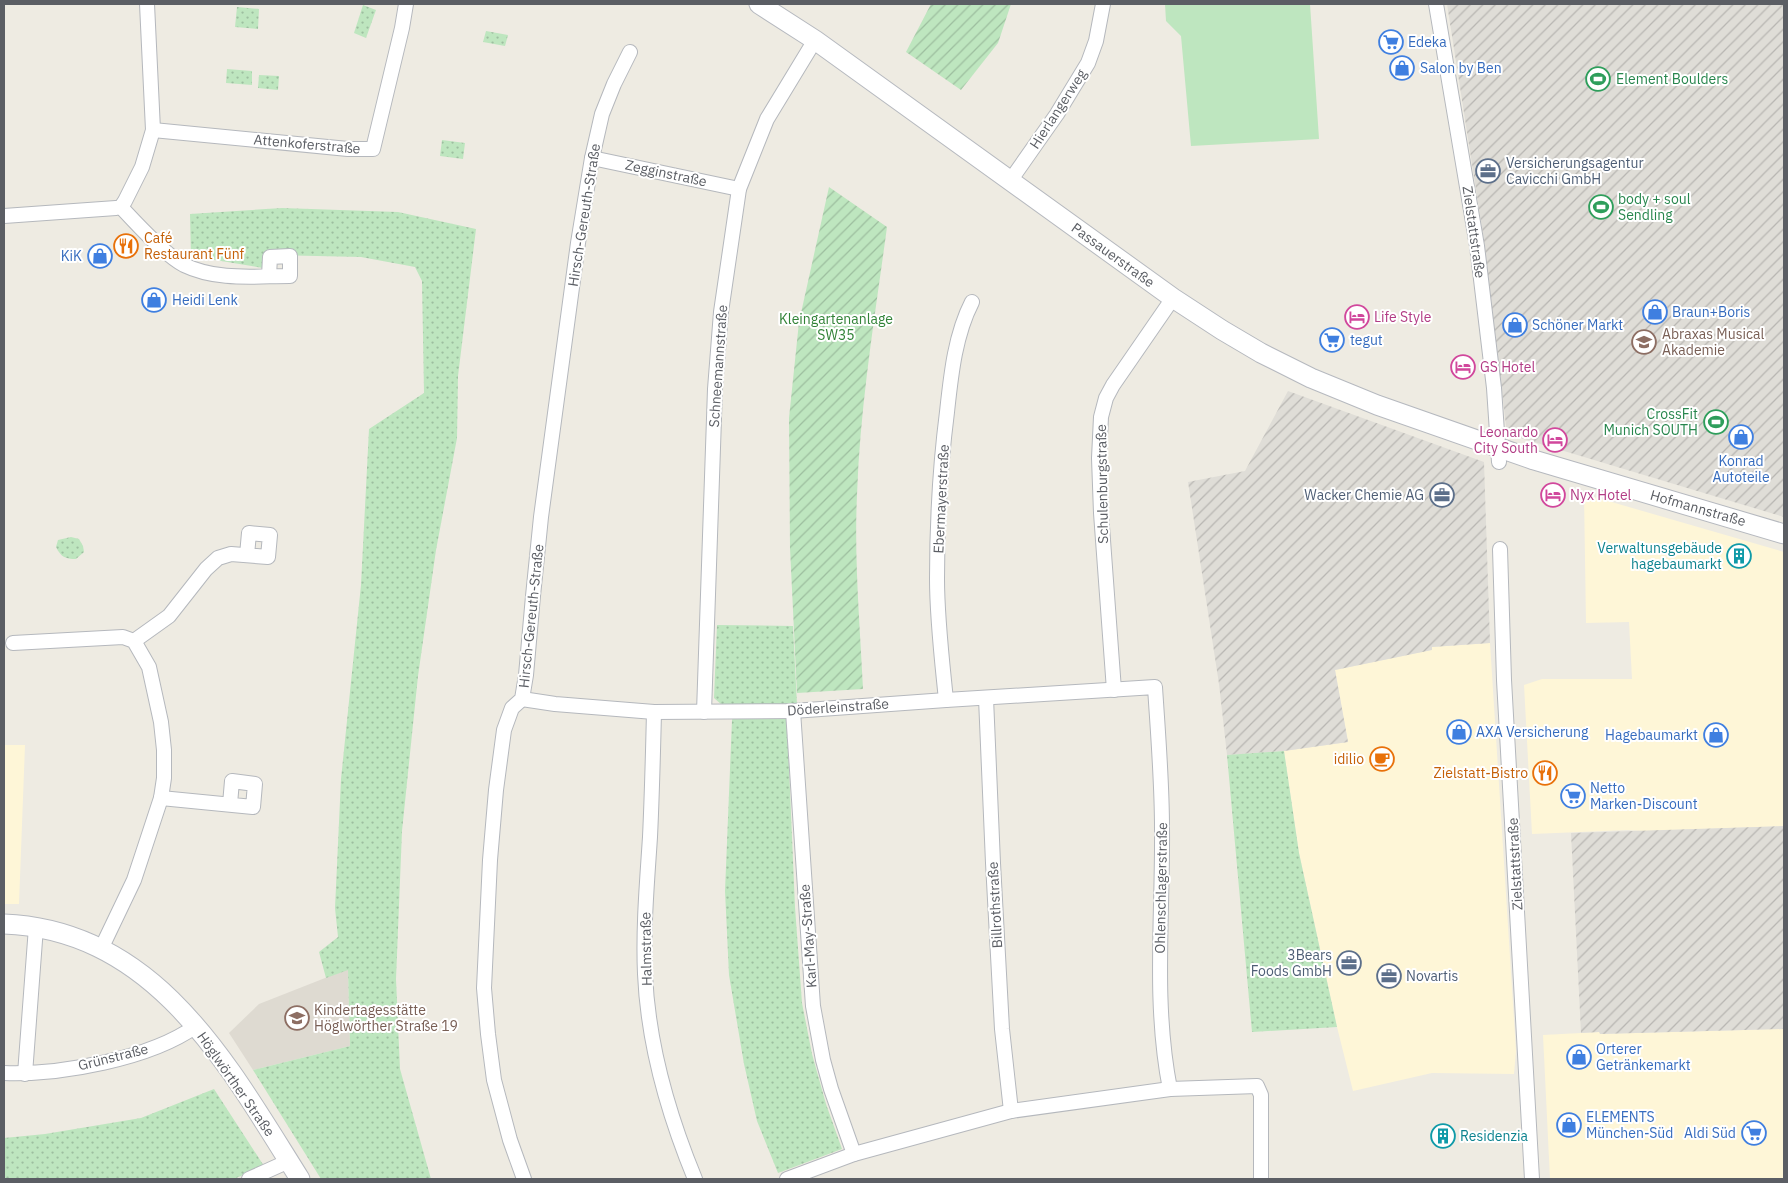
<svg xmlns="http://www.w3.org/2000/svg" width="1788" height="1183" viewBox="0 0 1788 1183" font-family="'IBM Plex Sans',sans-serif">
<style>
.commercial{fill:#fef6d7}
.industrial{fill:url(#industrial-furrows)}
.education{fill:#dedad1}
.park{fill:url(#park-dots)}
.garden{fill:url(#garden-furrows)}
.pitch{fill:#bee6bf}
.lines{fill:none;stroke-linecap:round;stroke-linejoin:round}
.street-casing{stroke:#b5b8bd;stroke-width:16}
.secondary-casing{stroke:#b6b9bf;stroke-width:21}
.street{stroke:#fff;stroke-width:14}
.secondary{stroke:#fff;stroke-width:19}
.labels{text-anchor:middle;stroke-width:4;stroke-linejoin:round;paint-order:stroke}
.shop-label{font-size:14px;fill:#366cbe;stroke:#fff;text-anchor:start}
.leisure-label{font-size:14px;fill:#27864d;stroke:#fff;text-anchor:start}
.street-label{font-size:14px;fill:#5b5e64;stroke:#fff}
.service-label{font-size:14px;fill:#4e5e75;stroke:#fff;text-anchor:start}
.food-label{font-size:14px;fill:#c56008;stroke:#fff;text-anchor:end}
.hotel-label{font-size:14px;fill:#b23c85;stroke:#fff;text-anchor:start}
.park-label{font-size:14px;fill:#328338;stroke:#fff}
.education-label{font-size:14px;fill:#785e54;stroke:#fff;text-anchor:start}
.culture-label{font-size:14px;fill:#0d838f;stroke:#fff;text-anchor:end}
</style>
<defs>
<pattern id="industrial-furrows" width="10" height="10" patternUnits="userSpaceOnUse" patternTransform="scale(1.25)"><rect width="10" height="10" fill="#dfddd7"/><path d="M-1 1l2-2M0 10L10 0M9 11l2-2" fill="none" stroke="#b8b6b2"/></pattern>
<pattern id="park-dots" width="8" height="8" patternUnits="userSpaceOnUse" patternTransform="scale(1.25)"><rect width="8" height="8" fill="#bee6bf"/><path d="M2 2h.1M6 6h.1" fill="none" stroke="#9dbe9f" stroke-width="1.8" stroke-linecap="round"/></pattern>
<pattern id="garden-furrows" width="10" height="10" patternUnits="userSpaceOnUse" patternTransform="scale(1.25)"><rect width="10" height="10" fill="#bee6bf"/><path d="M-1 1l2-2M0 10L10 0M9 11l2-2" fill="none" stroke="#9dbe9f"/></pattern>
</defs>
<rect width="100%" height="100%" fill="#eeebe2"/>
<g class="commercial">
<polygon points="1584,494 1784,552 1784,826 1645,831 1628,830 1532,834 1524,685 1542,679 1632,679 1629,622 1586,623"/>
<polygon points="1490,643 1516,1051 1514,1074 1432,1073 1353,1091 1337,1027 1299,853 1284,751 1348,742 1335,670 1431,650 1431,647"/>
<polygon points="4,745 25,745 19,904 4,904"/>
<polygon points="1784,1029 1784,1179 1550,1179 1543,1035 1600,1032 1600,1034"/>
</g>
<g class="industrial">
<polygon points="1447,4 1784,4 1784,517 1507,434 1484,241"/>
<polygon points="1288,391 1484,462 1490,643 1432,647 1432,650 1335,670 1348,742 1284,751 1227,755 1219,684 1188,482 1245,471"/>
<polygon points="1784,826 1784,1029 1600,1034 1599,1032 1581,1033 1571,833"/>
</g>
<polygon class="education" points="348,969 350,1046 253,1070 229,1033 259,1004"/>
<g class="park">
<polygon points="363,5 376,10 366,38 354,33"/>
<polygon points="237,7 259,9 258,29 235,27"/>
<polygon points="486,31 508,35 505,46 483,42"/>
<polygon points="227,69 252,71 252,85 226,83"/>
<polygon points="259,75 279,76 278,90 258,88"/>
<polygon points="442,140 465,143 463,159 440,156"/>
<polygon points="282,208 398,212 476,229 458,376 457,438 436,550 418,676 402,831 396,979 400,1069 431,1179 321,1179 253,1070 350,1046 348,970 326,978 319,952 338,937 335,908 341,779 361,585 369,429 424,393 422,281 415,267 361,257 272,255 263,268 191,256 190,214"/>
<path d="M 71,537 L 79,539 L 83,546 L 84,552 L 76,559 C 65,559 61,557 56,547 L 58,540 Z"/>
<polygon points="717,625 793,626 797,705 722,705 714,698"/>
<polygon points="734,714 781,715 787,720 795,907 802,1003 812,1054 826,1104 842,1149 778,1173 757,1121 744,1064 729,975 725,891 732,720"/>
<polygon points="1284,751 1299,853 1337,1027 1252,1032 1227,755"/>
<polygon points="214,1089 264,1166 234,1179 4,1179 4,1138 45,1134 141,1118"/>
</g>
<g class="garden">
<polygon points="931,4 1011,4 998,43 961,90 906,52"/>
<path d="M 829,187 L 887,227 C 875,316 860,405 857,495 C 854,560 860,624 863,689 L 797,693 L 790,548 L 789,418 L 799,322 Z"/>
</g>
<polygon class="pitch" points="1165,4 1310,4 1319,139 1191,146 1181,36 1166,21"/>
<g class="lines">
<g class="street-casing">
<g id="street">
<polyline points="1436,4 1477,246 1494,388 1499,462"/>
<polyline points="153,130 348,149 373,149 402,28 406,4"/>
<polyline points="592,158 739,189"/>
<polyline points="1010,181 1057,114 1088,63 1096,41 1103,4"/>
<path d="M 121,207 C 136,223 165,255 184,265 C 217,281 255,276 290,276 L 290,256 L 270,257 L 269,276"/>
<polyline points="4,216 116,208 121,207 125,201 142,167 153,130 147,4"/>
<polyline points="1500,549 1504,680 1532,1179"/>
<polyline points="134,641 169,616 206,569 218,558 231,554 268,557 270,535 249,533 247,555"/>
<polyline points="13,643 123,637 134,641 149,667 161,722 164,750 164,778 161,798 134,880 101,949"/>
<polyline points="1114,690 1101,513 1099,458 1101,417 1106,398 1113,385 1173,298"/>
<polyline points="986,698 993,863 1002,1029 1011,1111"/>
<path d="M 522,699 L 555,704 L 654,712 L 793,711 L 946,700 L 1155,687 C 1158,734 1162,781 1162,828 C 1163,915 1153,1003 1170,1089"/>
<path d="M 946,700 C 942,660 937,619 937,579 C 937,523 940,467 947,412 C 951,375 955,335 972,302"/>
<polyline points="793,711 813,1006 823,1060 831,1089 854,1154"/>
<path d="M 654,712 C 653,754 652,795 650,837 C 647,883 643,928 645,974 C 648,1043 669,1116 695,1179"/>
<polyline points="704,712 715,389 721,312 739,189 767,119 815,40"/>
<polyline points="161,798 253,807 255,784 232,781 230,804"/>
<path d="M 4,1073 C 60,1075 150,1059 196,1026"/>
<polyline points="25,1074 36,927"/>
<polyline points="249,1179 289,1161"/>
<polyline points="524,1179 510,1140 494,1080 488,1034 484,988 490,860 496,790 504,730 512,708 522,699 526,675 533,596 541,517 578,243 592,158 602,114 614,84 630,52"/>
<polyline points="787,1179 854,1154 1011,1111 1170,1089 1257,1086 1261,1095 1261,1179"/>
</g>
</g>
<g class="secondary-casing">
<g id="secondary">
<polyline points="759,4 815,40 1173,298 1222,330 1261,353 1311,378 1377,405 1534,460 1784,534"/>
<path d="M 4,924 C 156,930 228,1065 300,1179"/>
</g>
</g>
<use href="#street" class="street"/>
<use href="#secondary" class="secondary"/>
</g>
<defs>
<g id="supermarket-ring" transform="scale(1.25)"><circle r="9.5" fill="#fff" stroke="#3f7fe0" stroke-width="1.5"/><path d="M-6-5.5h2.5l.6 2H6L4.5 2H-2.5L-4.4-4H-6ZM-1.5 3.2a1.3 1.3 0 1 0 .1 0ZM3 3.2a1.3 1.3 0 1 0 .1 0Z" fill="#3f7fe0"/></g>
<g id="shop-ring" transform="scale(1.25)"><circle r="9.5" fill="#fff" stroke="#3f7fe0" stroke-width="1.5"/><path d="M-5-2.5h2.3a2.7 3.5 0 0 1 5.4 0H5L5.5 6h-11ZM-1.5-2.5h3a1.5 2.3 0 0 0-3 0Z" fill="#3f7fe0"/></g>
<g id="stadium-ring" transform="scale(1.25)"><circle r="9.5" fill="#fff" stroke="#2e9e5b" stroke-width="1.5"/><path d="M0-5a6.5 5 0 1 0 0 10a6.5 5 0 1 0 0-10ZM-3.5-1.8h7v3.6h-7Z" fill="#2e9e5b"/></g>
<g id="office-ring" transform="scale(1.25)"><circle r="9.5" fill="#fff" stroke="#5c6f8a" stroke-width="1.5"/><path d="M-6-3h4V-5.5h4V-3h4V5H-6ZM-1-4.5V-3h2v-1.5ZM-6 0V1H6V0Z" fill="#5c6f8a"/></g>
<g id="restaurant-ring" transform="scale(1.25)"><circle r="9.5" fill="#fff" stroke="#e8710a" stroke-width="1.5"/><path d="M-5-6h1v4h1v-4h1v4h1v-4h1v5L-1.5 .5V6h-2V.5L-5-1ZM5-6V6H3V1.5H1.5Q1.5-4 5-6Z" fill="#e8710a"/></g>
<g id="hotel-ring" transform="scale(1.25)"><circle r="9.5" fill="#fff" stroke="#d1479c" stroke-width="1.5"/><path d="M-6-4.5h1.5V1H6V5H4.5V3h-9V5H-6ZM-4 0a1.8 1.8 0 1 1 3.6 0ZM.5 0V-2.5h3Q6-2.5 6 0Z" fill="#d1479c"/></g>
<g id="school-ring" transform="scale(1.25)"><circle r="9.5" fill="#fff" stroke="#8d6e63" stroke-width="1.5"/><path d="M0-5L7-2L0 1L-7-2ZM-4 1L0 2.5L4 1V4Q0 6-4 4Z" fill="#8d6e63"/></g>
<g id="building-ring" transform="scale(1.25)"><circle r="9.5" fill="#fff" stroke="#0f9aa8" stroke-width="1.5"/><path d="M-4-6H4V6H1V3H-1V6H-4ZM-2.5-4.3h1.7v1.8h-1.7ZM.8-4.3h1.7v1.8H.8ZM-2.5-1h1.7V.8h-1.7ZM.8-1h1.7V.8H.8Z" fill="#0f9aa8"/></g>
<g id="cafe-ring" transform="scale(1.25)"><circle r="9.5" fill="#fff" stroke="#e8710a" stroke-width="1.5"/><path d="M-5.5-4.5H6V0H3Q3 3.5 0 3.5H-2.5Q-5.5 3.5-5.5 0ZM3-3.2v2h1.7v-2ZM-6 4.5H4V6H-6Z" fill="#e8710a"/></g>
</defs>
<g fill-rule="evenodd">
<use href="#supermarket-ring" x="1391" y="42"/>
<use href="#shop-ring" x="1402" y="68"/>
<use href="#stadium-ring" x="1598" y="79"/>
<use href="#office-ring" x="1488" y="171"/>
<use href="#stadium-ring" x="1601" y="207"/>
<use href="#restaurant-ring" x="126" y="246"/>
<use href="#shop-ring" x="100" y="256"/>
<use href="#shop-ring" x="154" y="300"/>
<use href="#shop-ring" x="1655" y="312"/>
<use href="#hotel-ring" x="1357" y="317"/>
<use href="#shop-ring" x="1515" y="325"/>
<use href="#supermarket-ring" x="1332" y="340"/>
<use href="#school-ring" x="1644" y="342"/>
<use href="#hotel-ring" x="1463" y="367"/>
<use href="#stadium-ring" x="1716" y="422"/>
<use href="#shop-ring" x="1741" y="437"/>
<use href="#hotel-ring" x="1555" y="440"/>
<use href="#office-ring" x="1442" y="495"/>
<use href="#hotel-ring" x="1553" y="495"/>
<use href="#building-ring" x="1739" y="556"/>
<use href="#shop-ring" x="1459" y="732"/>
<use href="#shop-ring" x="1716" y="735"/>
<use href="#cafe-ring" x="1382" y="759"/>
<use href="#restaurant-ring" x="1545" y="773"/>
<use href="#supermarket-ring" x="1573" y="796"/>
<use href="#office-ring" x="1349" y="963"/>
<use href="#office-ring" x="1389" y="976"/>
<use href="#school-ring" x="297" y="1018"/>
<use href="#shop-ring" x="1579" y="1057"/>
<use href="#shop-ring" x="1569" y="1125"/>
<use href="#supermarket-ring" x="1754" y="1133"/>
<use href="#building-ring" x="1443" y="1136"/>
</g>
<g class="labels">
<g class="shop-label">
<text x="1408" y="47">Edeka</text>
<text x="1420" y="73">Salon by Ben</text>
<text x="82" y="261" text-anchor="end">KiK</text>
<text x="172" y="305">Heidi Lenk</text>
<text x="1672" y="317">Braun+Boris</text>
<text x="1532" y="330">Schöner Markt</text>
<text x="1350" y="345">tegut</text>
<text x="1741" y="466" text-anchor="middle">Konrad<tspan x="1741" dy="16">Autoteile</tspan></text>
<text x="1476" y="737">AXA Versicherung</text>
<text x="1698" y="740" text-anchor="end">Hagebaumarkt</text>
<text x="1590" y="793">Netto<tspan x="1590" dy="16">Marken-Discount</tspan></text>
<text x="1596" y="1054">Orterer<tspan x="1596" dy="16">Getränkemarkt</tspan></text>
<text x="1586" y="1122">ELEMENTS<tspan x="1586" dy="16">München-Süd</tspan></text>
<text x="1736" y="1138" text-anchor="end">Aldi Süd</text>
</g>
<g class="leisure-label">
<text x="1616" y="84">Element Boulders</text>
<text x="1618" y="204">body + soul<tspan x="1618" dy="16">Sendling</tspan></text>
<text x="1698" y="419" text-anchor="end">CrossFit<tspan x="1698" dy="16">Munich SOUTH</tspan></text>
</g>
<g class="street-label">
<text transform="translate(1058 109) rotate(-57)" y="5">Hierlangerweg</text>
<text transform="translate(307 144) rotate(5)" y="5">Attenkoferstraße</text>
<text transform="translate(666 173) rotate(12)" y="5">Zegginstraße</text>
<text transform="translate(584 215) rotate(-81)" y="5">Hirsch-Gereuth-Straße</text>
<text transform="translate(1474 232) rotate(82)" y="5">Zielstattstraße</text>
<text transform="translate(1113 255) rotate(36)" y="5">Passauerstraße</text>
<text transform="translate(718 366) rotate(-86)" y="5">Schneemannstraße</text>
<text transform="translate(1102 484) rotate(-91)" y="5">Schulenburgstraße</text>
<text transform="translate(941 499) rotate(-87)" y="5">Ebermayerstraße</text>
<text transform="translate(1698 508) rotate(16)" y="5">Hofmannstraße</text>
<text transform="translate(531 616) rotate(-84)" y="5">Hirsch-Gereuth-Straße</text>
<text transform="translate(838 707) rotate(-4)" y="5">Döderleinstraße</text>
<text transform="translate(1515 864) rotate(-93)" y="5">Zielstattstraße</text>
<text transform="translate(1161 888) rotate(-89)" y="5">Ohlenschlagerstraße</text>
<text transform="translate(995 905) rotate(-93)" y="5">Billrothstraße</text>
<text transform="translate(808 936) rotate(-94)" y="5">Karl-May-Straße</text>
<text transform="translate(646 949) rotate(-91)" y="5">Halmstraße</text>
<text transform="translate(113 1057) rotate(-14)" y="5">Grünstraße</text>
<text transform="translate(236 1084) rotate(55)" y="5">Höglwörther Straße</text>
</g>
<g class="service-label">
<text x="1506" y="168">Versicherungsagentur<tspan x="1506" dy="16">Cavicchi GmbH</tspan></text>
<text x="1424" y="500" text-anchor="end">Wacker Chemie AG</text>
<text x="1332" y="960" text-anchor="end">3Bears<tspan x="1332" dy="16">Foods GmbH</tspan></text>
<text x="1406" y="981">Novartis</text>
</g>
<g class="food-label">
<text x="144" y="243" text-anchor="start">Café<tspan x="144" dy="16">Restaurant Fünf</tspan></text>
<text x="1364" y="764">idilio</text>
<text x="1528" y="778">Zielstatt-Bistro</text>
</g>
<g class="hotel-label">
<text x="1374" y="322">Life Style</text>
<text x="1480" y="372">GS Hotel</text>
<text x="1538" y="437" text-anchor="end">Leonardo<tspan x="1538" dy="16">City South</tspan></text>
<text x="1570" y="500">Nyx Hotel</text>
</g>
<g class="park-label">
<text x="836" y="324">Kleingartenanlage<tspan x="836" dy="16">SW35</tspan></text>
</g>
<g class="education-label">
<text x="1662" y="339">Abraxas Musical<tspan x="1662" dy="16">Akademie</tspan></text>
<text x="314" y="1015">Kindertagesstätte<tspan x="314" dy="16">Höglwörther Straße 19</tspan></text>
</g>
<g class="culture-label">
<text x="1722" y="553">Verwaltunsgebäude<tspan x="1722" dy="16">hagebaumarkt</tspan></text>
<text x="1460" y="1141" text-anchor="start">Residenzia</text>
</g>
</g>
<rect width="1788" height="1183" fill="none" stroke="#5b5e64" stroke-width="10"/>
</svg>
